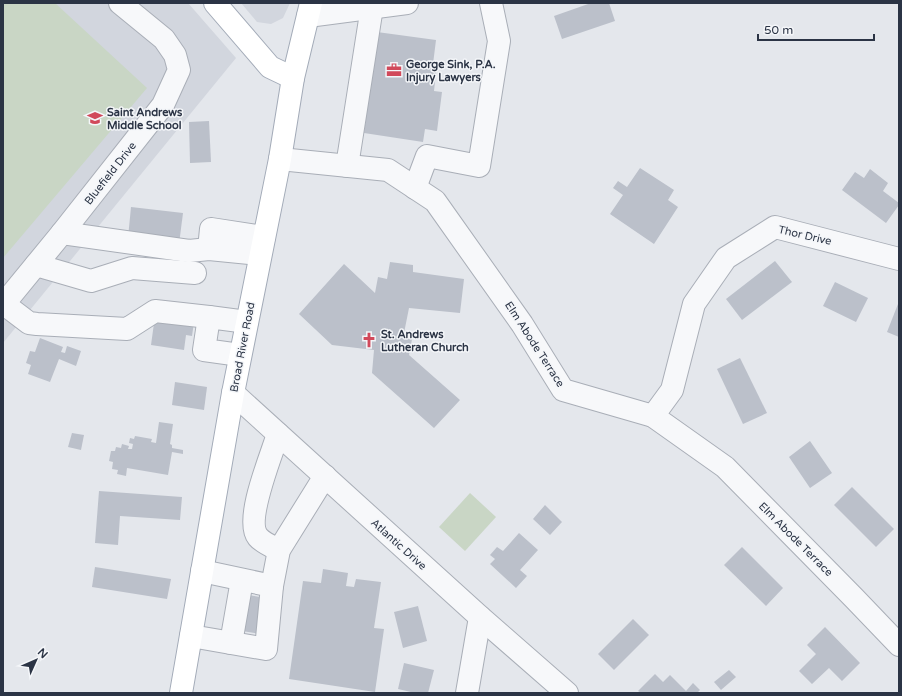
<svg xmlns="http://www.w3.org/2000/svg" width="902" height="696" viewBox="0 0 902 696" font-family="'Varela Round',sans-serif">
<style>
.built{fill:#d2d6de}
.green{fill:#c9d6c5}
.building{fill:#bbc0ca}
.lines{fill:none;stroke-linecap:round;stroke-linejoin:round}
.minor-casing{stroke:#a9aeb7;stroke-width:24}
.major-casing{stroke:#a3abb8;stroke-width:24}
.minor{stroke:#f7f8fa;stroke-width:22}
.major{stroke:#fff;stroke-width:22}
.labels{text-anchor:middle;stroke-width:3;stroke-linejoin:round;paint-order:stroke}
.poi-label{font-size:11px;font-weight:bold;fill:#2b3445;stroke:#f4f6f9;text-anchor:start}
.street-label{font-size:11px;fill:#2b3445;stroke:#f4f6f9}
</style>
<rect width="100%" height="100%" fill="#e4e7ec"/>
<g class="built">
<polygon points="3,3 188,3 236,58 3,343"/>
<polygon points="241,3 290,3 283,18 271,24 257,22"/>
</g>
<g class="green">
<polygon points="3,3 55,3 147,88 3,258"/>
<polygon points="470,493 496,517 465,551 439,527"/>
</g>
<g class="building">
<polygon points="591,3 609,3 615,21 562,39 554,16"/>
<polygon points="377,32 436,40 433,64 437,64 434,91 442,92 437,131 425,129 423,142 364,133"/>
<polygon points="209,121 211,162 190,163 189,122"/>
<polygon points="640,168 674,190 668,200 678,207 654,244 610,214 623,195 613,188 618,181 627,187"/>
<polygon points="870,169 888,183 883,191 899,203 899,205 886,223 842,190 855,172 864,178"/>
<polygon points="131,207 183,213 179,244 128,238"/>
<polygon points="775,261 792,282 742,320 726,299"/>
<polygon points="390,262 413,265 413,272 464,279 460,313 409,308 404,333 413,334 409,355 460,400 434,428 372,373 374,350 332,345 299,314 344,264 375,293 378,277 387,279"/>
<polygon points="835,282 868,298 856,322 823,306"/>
<polygon points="898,304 899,304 899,337 887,332"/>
<polygon points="155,316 194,322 192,336 186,335 184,350 151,345"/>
<polygon points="40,338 63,347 61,352 65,353 67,346 81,351 76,366 59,359 50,382 28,374 31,365 26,363 30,351 35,352"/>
<polygon points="740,358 767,413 743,424 717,369"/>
<polygon points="175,382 207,387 204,410 172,405"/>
<polygon points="159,422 173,424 170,444 172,445 172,448 183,450 183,454 172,452 168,475 127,468 126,476 117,474 118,470 112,469 113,462 109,461 111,451 115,451 116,447 121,448 122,444 129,446 128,449 132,449 133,444 129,443 130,438 134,439 135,436 152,439 151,442 156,443"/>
<polygon points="72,433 84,435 81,450 68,447"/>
<polygon points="810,441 832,473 810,488 789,457"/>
<polygon points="852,487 894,529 876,547 834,505"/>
<polygon points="99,491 182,497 180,520 120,516 118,545 95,543"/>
<polygon points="545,505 562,522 550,535 533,519"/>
<polygon points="519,533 538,550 520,570 527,576 516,588 490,564 495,559 490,555 497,547 503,551"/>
<polygon points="742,547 783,588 766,606 724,565"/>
<polygon points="95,567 171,579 167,599 92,587"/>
<polygon points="323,569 348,573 346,586 354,587 356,579 381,582 374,628 384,629 375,692 289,679 303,581 321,583"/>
<polygon points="248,595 266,598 260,634 242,631"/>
<polygon points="418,606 427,641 403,648 394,612"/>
<polygon points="633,619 649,635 614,670 598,654"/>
<polygon points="825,627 860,663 842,681 829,668 812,684 799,671 816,654 807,645"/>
<polygon points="404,663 434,670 428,693 415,693 398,689"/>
<polygon points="729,670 736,677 721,690 714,682"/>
<polygon points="655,674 663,682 670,675 686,691 693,683 700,690 697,693 641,693 638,691"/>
</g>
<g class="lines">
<g class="minor-casing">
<g id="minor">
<polyline points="308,16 407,3"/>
<polyline points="280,159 388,170 435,201 522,324 563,390 653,416 725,467 854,598 899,645"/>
<polyline points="347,166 372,7"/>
<polyline points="415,188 427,156 479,166 499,41 491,3"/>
<polyline points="62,233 189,251 209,249 260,254"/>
<polyline points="209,249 211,229 264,237"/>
<polyline points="36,265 91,281 132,268 195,273"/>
<polyline points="4,304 29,323 37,324 127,329 155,311 209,317"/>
<polyline points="3,305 62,233 163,105 179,70 175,55 164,39 120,3"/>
<polyline points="240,355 204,350 209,317 247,322"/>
<polyline points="233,393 480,617 567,693"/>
<polyline points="653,416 672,390 694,304 726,258 775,227 899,259"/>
<path d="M 278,434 C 272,454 244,520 258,537 C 263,543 273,547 279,550"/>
<polyline points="202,571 272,586"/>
<polyline points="191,636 266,649 272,586 279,550 325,476"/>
<polyline points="231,643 242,580"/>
<polyline points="467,693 480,617"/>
</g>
</g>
<g class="major-casing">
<g id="major">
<polyline points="215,3 270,67 293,78"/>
<polyline points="181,693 233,393 280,159 293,78 311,3"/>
</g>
</g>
<use href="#minor" class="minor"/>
<use href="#major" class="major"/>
</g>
<defs>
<g id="office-bare" transform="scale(1.2)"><path d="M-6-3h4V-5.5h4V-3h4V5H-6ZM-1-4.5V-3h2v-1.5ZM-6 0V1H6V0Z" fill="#d1495b" stroke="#f4f6f9" stroke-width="2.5" paint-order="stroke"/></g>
<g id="school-bare" transform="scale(1.2)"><path d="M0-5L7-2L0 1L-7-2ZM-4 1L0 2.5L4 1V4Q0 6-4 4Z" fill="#d1495b" stroke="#f4f6f9" stroke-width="2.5" paint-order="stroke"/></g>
<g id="church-bare" transform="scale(1.2)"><path d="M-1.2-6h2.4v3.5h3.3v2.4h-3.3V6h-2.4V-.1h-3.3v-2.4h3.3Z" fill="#d1495b" stroke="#f4f6f9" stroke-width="2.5" paint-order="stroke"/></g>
</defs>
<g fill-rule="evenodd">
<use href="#office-bare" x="394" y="70"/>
<use href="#school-bare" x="95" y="118"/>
<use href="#church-bare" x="369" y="340"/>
</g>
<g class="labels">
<g class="poi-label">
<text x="406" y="68">George Sink, P.A.<tspan x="406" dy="13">Injury Lawyers</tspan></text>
<text x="107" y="116">Saint Andrews<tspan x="107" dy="13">Middle School</tspan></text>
<text x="381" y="338">St. Andrews<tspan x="381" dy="13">Lutheran Church</tspan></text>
</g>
<g class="street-label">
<text transform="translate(110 173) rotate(-52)" y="4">Bluefield Drive</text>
<text transform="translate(805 235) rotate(13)" y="4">Thor Drive</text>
<text transform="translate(535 344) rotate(57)" y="4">Elm Abode Terrace</text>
<text transform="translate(242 347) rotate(-79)" y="4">Broad River Road</text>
<text transform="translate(796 539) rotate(45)" y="4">Elm Abode Terrace</text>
<text transform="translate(399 544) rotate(42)" y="4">Atlantic Drive</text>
</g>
</g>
<rect width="902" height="696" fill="none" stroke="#2b3445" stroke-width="8"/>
<g transform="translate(36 660) rotate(45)" stroke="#f4f6f9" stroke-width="3" paint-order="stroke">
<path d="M0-3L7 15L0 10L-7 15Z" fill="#2b3445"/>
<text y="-6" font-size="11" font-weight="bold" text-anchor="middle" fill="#2b3445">N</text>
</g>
<path d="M758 34v6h116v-6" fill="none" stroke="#2b3445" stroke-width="2"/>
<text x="764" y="34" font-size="12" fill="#2b3445" stroke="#f4f6f9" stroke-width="3" paint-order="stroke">50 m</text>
</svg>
